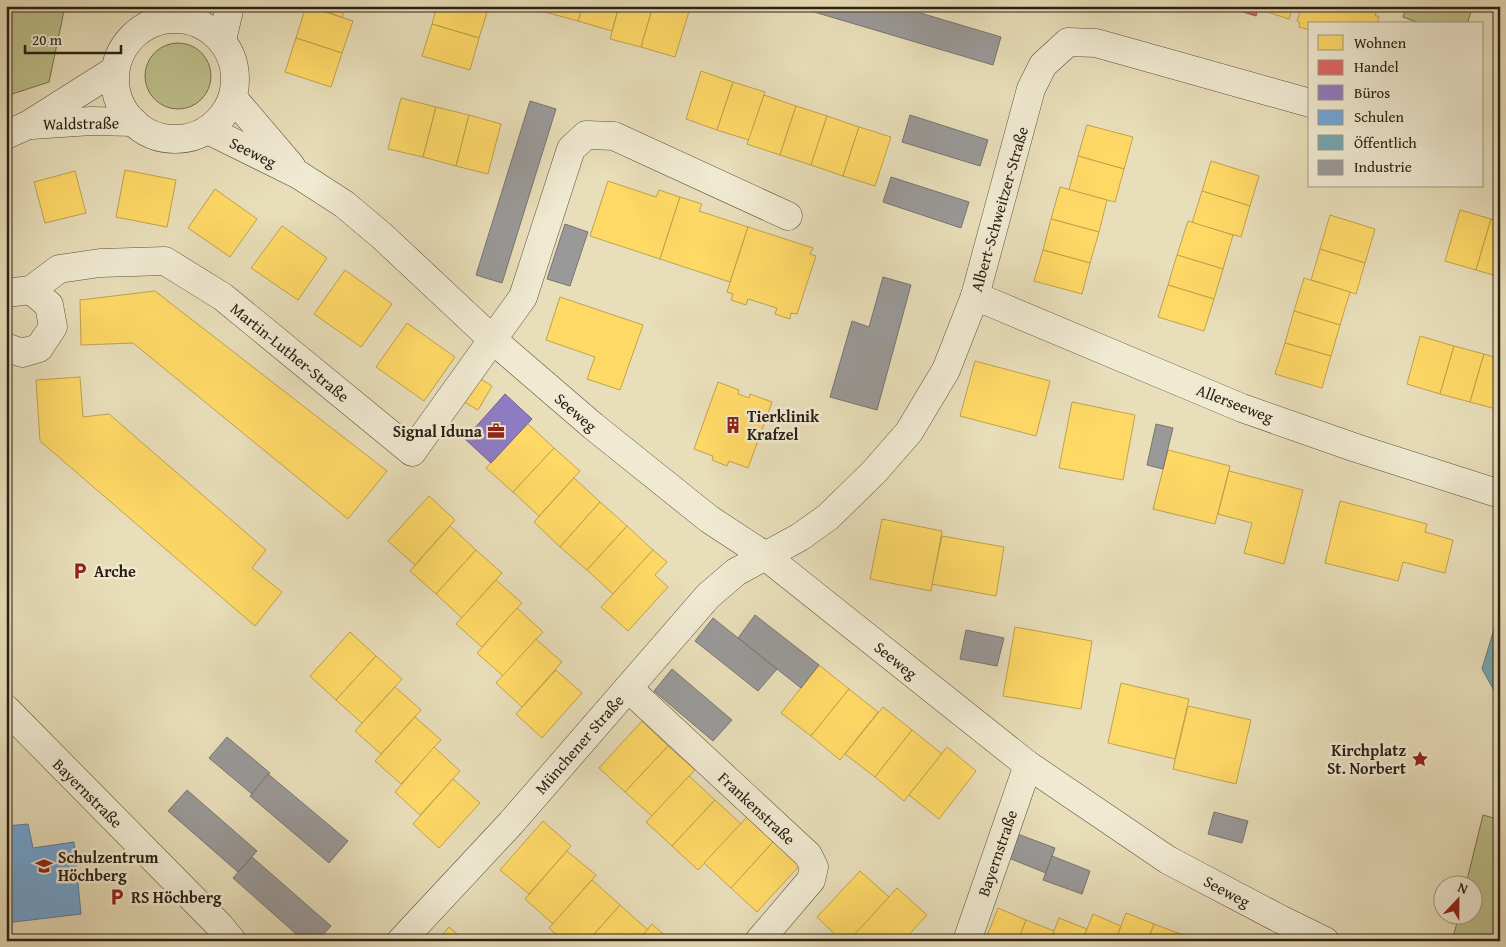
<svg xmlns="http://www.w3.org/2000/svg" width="1506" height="947" viewBox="0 0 1506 947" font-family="'Gentium Book Plus',serif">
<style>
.green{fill:#bdbf8b;stroke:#747050}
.homes{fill:#ffd966;stroke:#bfa24d}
.shops{fill:#e06666;stroke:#aa514d}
.offices{fill:#8e7cc3;stroke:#70608e}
.schools{fill:#6fa8dc;stroke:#5b7fa0}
.public{fill:#76a5af;stroke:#607d80}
.industry{fill:#999;stroke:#787571}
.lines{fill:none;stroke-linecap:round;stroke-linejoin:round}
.minor-casing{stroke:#5a503d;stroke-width:29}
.minor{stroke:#f0ead2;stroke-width:28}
.labels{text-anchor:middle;stroke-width:5;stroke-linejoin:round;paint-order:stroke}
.street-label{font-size:16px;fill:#2b2014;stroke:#f0ead2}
.poi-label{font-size:16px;font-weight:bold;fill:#2b2014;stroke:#f0ead2;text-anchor:start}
</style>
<rect width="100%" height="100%" fill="#e8deb9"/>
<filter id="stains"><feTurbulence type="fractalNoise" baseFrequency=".004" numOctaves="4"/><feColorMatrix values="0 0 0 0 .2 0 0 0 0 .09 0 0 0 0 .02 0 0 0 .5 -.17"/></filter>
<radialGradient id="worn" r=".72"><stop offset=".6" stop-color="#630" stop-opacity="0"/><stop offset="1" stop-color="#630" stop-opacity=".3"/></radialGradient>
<g class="green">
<polygon points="6,6 65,6 49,82 6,96"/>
<polygon points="1407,6 1473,6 1467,24 1422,24 1403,17"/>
<circle cx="178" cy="76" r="33"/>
<polygon points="1483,815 1500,820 1500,941 1452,941 1459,915 1474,914 1474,884 1466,884"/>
</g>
<g class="homes">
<polygon points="306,6 353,21 342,53 296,38"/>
<polygon points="309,6 346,6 342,17"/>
<polygon points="437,6 489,6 479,38 432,24"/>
<polygon points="547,6 583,6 578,21 545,12"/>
<polygon points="583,6 619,6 612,31 578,21"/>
<polygon points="619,6 653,6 641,47 610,39"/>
<polygon points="653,6 683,6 690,8 675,57 641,47"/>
<polygon points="1266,6 1293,6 1289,19 1264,11"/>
<polygon points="1302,6 1382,6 1382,8 1378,6 1375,16 1379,16 1377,24 1310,24 1310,30 1299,27 1300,23 1297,21"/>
<polygon points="432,24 479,38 470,70 422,56"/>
<polygon points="296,38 342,53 331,87 285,72"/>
<polygon points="701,71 733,82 717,130 686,119"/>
<polygon points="733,82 765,92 749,140 717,130"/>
<polygon points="764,95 796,106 780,155 747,144"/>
<polygon points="401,98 436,107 423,157 388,149"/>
<polygon points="796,106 827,116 811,165 780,155"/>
<polygon points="436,107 469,115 456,166 423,157"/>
<polygon points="469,115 501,124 488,174 456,166"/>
<polygon points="827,116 859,127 843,176 811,165"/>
<polygon points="1087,125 1133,137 1124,169 1078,156"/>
<polygon points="859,127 891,137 875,186 843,176"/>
<polygon points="1078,156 1124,169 1115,202 1069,190"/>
<polygon points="1211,161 1259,176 1250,206 1202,191"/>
<polygon points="125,170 176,180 167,227 116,217"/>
<polygon points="75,171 86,213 45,223 34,182"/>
<polygon points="608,181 656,197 659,190 680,197 660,259 590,236"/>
<polygon points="1060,187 1107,200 1099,232 1051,219"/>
<polygon points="215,189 257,219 230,257 188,228"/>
<polygon points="1202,191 1250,206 1241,237 1192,223"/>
<polygon points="680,197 702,204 699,211 748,227 730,282 660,259"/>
<polygon points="1460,210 1491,219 1476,270 1445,261"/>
<polygon points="1330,215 1375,229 1365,263 1320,249"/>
<polygon points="1051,219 1099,232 1090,263 1043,250"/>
<polygon points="1491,219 1500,222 1500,277 1476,270"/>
<polygon points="1188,221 1233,235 1223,269 1177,255"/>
<polygon points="282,226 327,258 298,300 251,268"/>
<polygon points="748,227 813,248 810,254 816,256 797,314 791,313 790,319 775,314 777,308 748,299 746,305 731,300 733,294 727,292"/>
<polygon points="1320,249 1365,263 1356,294 1311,280"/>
<polygon points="1043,250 1090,263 1082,294 1034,281"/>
<polygon points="1177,255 1223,269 1214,299 1168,285"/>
<polygon points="345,270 392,304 361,347 314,314"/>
<polygon points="1304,278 1350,292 1340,325 1294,311"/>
<polygon points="1168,285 1214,299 1204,331 1158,317"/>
<polygon points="155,291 387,471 348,519 133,343 81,345 80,300"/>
<polygon points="560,297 643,325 620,390 587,379 595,357 546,340"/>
<polygon points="1294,311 1340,325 1331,356 1285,343"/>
<polygon points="407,323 455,357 424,401 376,367"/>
<polygon points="1420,336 1454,346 1440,394 1407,384"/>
<polygon points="1285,343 1331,356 1322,388 1275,374"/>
<polygon points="1454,346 1484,354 1470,402 1440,394"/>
<polygon points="1484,354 1500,359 1500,410 1470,402"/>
<polygon points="975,361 1050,381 1036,436 960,416"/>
<polygon points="80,377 83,417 109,414 266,550 252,568 282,592 255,626 40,441 36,380"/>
<polygon points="479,378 492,386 478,410 464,402"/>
<polygon points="718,382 739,390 738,394 749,398 750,394 772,402 748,468 729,461 727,466 712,460 713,456 694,449"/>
<polygon points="1072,402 1135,415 1123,480 1059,468"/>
<polygon points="527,423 554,448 513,492 486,468"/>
<polygon points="554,448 580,471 539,516 513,492"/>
<polygon points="1168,450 1230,466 1215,524 1153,509"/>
<polygon points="1229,471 1303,490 1284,564 1244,553 1252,523 1218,514"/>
<polygon points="574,478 600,502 560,547 534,522"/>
<polygon points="429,496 455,520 415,565 388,541"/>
<polygon points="1340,501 1427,524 1425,532 1453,540 1445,573 1403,562 1398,581 1325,563"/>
<polygon points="600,502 627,526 587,570 560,547"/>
<polygon points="882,519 942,531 931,591 870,579"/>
<polygon points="450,526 476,550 436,594 410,571"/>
<polygon points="627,526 653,550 613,594 587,570"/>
<polygon points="942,536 1004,547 996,596 932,584"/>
<polygon points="476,550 502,573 462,618 436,594"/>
<polygon points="653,550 667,562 655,575 668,587 628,631 601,607"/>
<polygon points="496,580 522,603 482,647 456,624"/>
<polygon points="517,608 543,632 503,676 477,653"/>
<polygon points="1015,627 1092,641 1081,709 1003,696"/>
<polygon points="350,632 376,656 336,700 310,676"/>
<polygon points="536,639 562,662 522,707 496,683"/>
<polygon points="376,656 402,679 362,723 336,700"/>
<polygon points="819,665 849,689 811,736 781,713"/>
<polygon points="556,670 582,693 542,738 516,714"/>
<polygon points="1121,683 1189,699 1175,759 1108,743"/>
<polygon points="395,687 421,710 381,754 355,731"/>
<polygon points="849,689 878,712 840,760 811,736"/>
<polygon points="1188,706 1251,720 1236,784 1173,769"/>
<polygon points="883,707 912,730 875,777 845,754"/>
<polygon points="415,717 441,740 401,784 375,761"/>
<polygon points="642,721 668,746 625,792 599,768"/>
<polygon points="912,730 942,754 904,801 875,777"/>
<polygon points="668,746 695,770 652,816 625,792"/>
<polygon points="434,747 460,771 420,815 395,792"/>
<polygon points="947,747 976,771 939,819 909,795"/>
<polygon points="689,776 715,800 672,846 646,822"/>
<polygon points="453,779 480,803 439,848 413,824"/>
<polygon points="715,800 741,824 698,870 672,846"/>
<polygon points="747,817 773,842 731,888 704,863"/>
<polygon points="543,821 571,846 529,894 500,870"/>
<polygon points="773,842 800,865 757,912 731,888"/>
<polygon points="567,851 596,875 553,924 525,899"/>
<polygon points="860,871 889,897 849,941 842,941 817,917"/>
<polygon points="592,880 620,905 588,941 563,941 549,928"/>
<polygon points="897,888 927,915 903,941 860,941 854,935"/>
<polygon points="620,905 648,930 638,941 588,941"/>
<polygon points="998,908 1026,920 1018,941 985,941"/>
<polygon points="1126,913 1154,924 1148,941 1115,941"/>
<polygon points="1093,914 1121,926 1115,941 1082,941"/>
<polygon points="1059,918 1087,929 1082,941 1050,941"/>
<polygon points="1026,920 1054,931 1050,941 1018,941"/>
<polygon points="652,924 671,941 638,941"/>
<polygon points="1154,924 1183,935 1181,941 1148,941"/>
<polygon points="449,927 465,941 437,941"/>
</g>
<polygon class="shops" points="1266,6 1264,11 1258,9 1256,16 1227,7"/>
<polygon class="offices" points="505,394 532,419 491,463 465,439"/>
<polygon class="schools" points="28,824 33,848 74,842 81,914 6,923 6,826"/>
<polygon class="public" points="1500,609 1500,701 1482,669"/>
<g class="industry">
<polygon points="794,6 897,6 1001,37 993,65"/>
<polygon points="530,101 556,109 502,283 476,275"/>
<polygon points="910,115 988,140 980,166 902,142"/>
<polygon points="891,177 969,202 961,228 883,202"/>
<polygon points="565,224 588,232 570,286 547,279"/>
<polygon points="883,277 911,285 877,410 830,397 852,321 869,327"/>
<polygon points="1156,424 1173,428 1163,469 1147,465"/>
<polygon points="755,615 819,665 801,688 738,638"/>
<polygon points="713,618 777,669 758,691 695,641"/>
<polygon points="966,630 1004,638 997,666 960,659"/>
<polygon points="672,669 732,720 713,741 654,691"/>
<polygon points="227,737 270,773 252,794 209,758"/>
<polygon points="268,774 348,841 329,863 250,796"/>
<polygon points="187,790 257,851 238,872 168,811"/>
<polygon points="1214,812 1248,821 1242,843 1208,834"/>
<polygon points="1015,833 1055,848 1046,873 1006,857"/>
<polygon points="1052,856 1090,871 1082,894 1043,880"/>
<polygon points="252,857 331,926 317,941 304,941 233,878"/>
</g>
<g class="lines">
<g class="minor-casing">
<g id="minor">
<circle cx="175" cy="79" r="60"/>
<polyline points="222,40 230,6"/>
<polyline points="233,98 291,166"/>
<polyline points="32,125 91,121 134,122"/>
<polyline points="208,130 299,175 344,204 382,236 493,340 593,426 709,519 764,555 1028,765 1168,860 1280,919 1325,941"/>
<polyline points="6,135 28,125 115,70"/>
<polyline points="6,293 31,290 59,269 100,263 165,261 223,297 412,452 523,297 571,149 586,135 614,136 788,216"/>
<polyline points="975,296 1242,408 1356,448 1500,494"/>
<polyline points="6,347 22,353 39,348 53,327 49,305 31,290"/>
<polyline points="628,688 808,855 814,867 811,880 759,941"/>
<polyline points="6,709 218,924 232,941"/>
<polyline points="401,941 511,823 708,596 736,572 800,537 828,517 874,472 909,432 946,370 975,296 1031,89 1043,65 1068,42 1096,43 1310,103"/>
<polyline points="967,941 1028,765"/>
</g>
</g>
<use href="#minor" class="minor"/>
</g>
<defs>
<g id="building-bare" transform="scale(1.35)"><path d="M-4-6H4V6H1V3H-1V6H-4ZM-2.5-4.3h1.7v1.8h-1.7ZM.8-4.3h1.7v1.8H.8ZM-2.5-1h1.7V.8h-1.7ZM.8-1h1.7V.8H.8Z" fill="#8f2418" stroke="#f0ead2" stroke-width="2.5" paint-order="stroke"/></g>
<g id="office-bare" transform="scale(1.35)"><path d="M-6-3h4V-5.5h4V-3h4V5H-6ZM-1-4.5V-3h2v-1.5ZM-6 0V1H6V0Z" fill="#8f2418" stroke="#f0ead2" stroke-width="2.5" paint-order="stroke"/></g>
<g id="parking-bare" transform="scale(1.35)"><path d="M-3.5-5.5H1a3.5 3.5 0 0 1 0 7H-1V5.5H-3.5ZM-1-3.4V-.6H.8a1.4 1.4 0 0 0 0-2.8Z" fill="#8f2418" stroke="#f0ead2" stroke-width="2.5" paint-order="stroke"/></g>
<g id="sight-bare" transform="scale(1.35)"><path d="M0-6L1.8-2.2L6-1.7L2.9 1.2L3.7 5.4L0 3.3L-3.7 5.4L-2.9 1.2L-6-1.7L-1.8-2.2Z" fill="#8f2418" stroke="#f0ead2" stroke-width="2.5" paint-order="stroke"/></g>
<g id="school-bare" transform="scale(1.35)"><path d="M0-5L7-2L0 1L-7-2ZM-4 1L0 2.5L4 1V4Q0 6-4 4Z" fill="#8f2418" stroke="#f0ead2" stroke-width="2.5" paint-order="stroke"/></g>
</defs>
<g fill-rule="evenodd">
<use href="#building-bare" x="733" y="425"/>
<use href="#office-bare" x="496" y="431"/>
<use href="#parking-bare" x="80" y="571"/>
<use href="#sight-bare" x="1420" y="759"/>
<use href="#school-bare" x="44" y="866"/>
<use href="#parking-bare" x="117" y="897"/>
</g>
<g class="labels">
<g class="street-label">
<text transform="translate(81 123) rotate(-1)" y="6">Waldstraße</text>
<text transform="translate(253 152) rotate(26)" y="6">Seeweg</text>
<text transform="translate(999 209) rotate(-74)" y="6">Albert-Schweitzer-Straße</text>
<text transform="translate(290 352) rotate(39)" y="6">Martin-Luther-Straße</text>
<text transform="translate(1235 403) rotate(21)" y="6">Allerseeweg</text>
<text transform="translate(576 412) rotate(41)" y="6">Seeweg</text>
<text transform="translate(896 660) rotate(39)" y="6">Seeweg</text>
<text transform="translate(579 744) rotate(-49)" y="6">Münchener Straße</text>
<text transform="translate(88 793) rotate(45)" y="6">Bayernstraße</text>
<text transform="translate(757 808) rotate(43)" y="6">Frankenstraße</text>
<text transform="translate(997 853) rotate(-71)" y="6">Bayernstraße</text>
<text transform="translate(1227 891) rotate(28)" y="6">Seeweg</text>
</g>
<g class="poi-label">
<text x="747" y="422">Tierklinik<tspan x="747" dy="18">Krafzel</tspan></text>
<text x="482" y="437" text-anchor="end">Signal Iduna</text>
<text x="94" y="577">Arche</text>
<text x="1406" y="756" text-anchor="end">Kirchplatz<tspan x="1406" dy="18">St. Norbert</tspan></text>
<text x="58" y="863">Schulzentrum<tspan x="58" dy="18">Höchberg</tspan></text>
<text x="131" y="903">RS Höchberg</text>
</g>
</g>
<rect width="1506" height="947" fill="none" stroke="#e8deb9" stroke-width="25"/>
<rect x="8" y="8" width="1491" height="932" fill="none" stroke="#2b2014" stroke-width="2.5"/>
<rect x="12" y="12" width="1481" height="922" fill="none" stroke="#2b2014"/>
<rect x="1308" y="22" width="175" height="165" fill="#f0ead2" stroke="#a19986"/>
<rect x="1318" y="35" width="25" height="15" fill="#ffd966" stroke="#a19986"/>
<text x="1354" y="48" font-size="15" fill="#2b2014">Wohnen</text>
<rect x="1318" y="60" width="25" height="15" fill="#e06666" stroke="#a19986"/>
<text x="1354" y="72" font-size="15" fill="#2b2014">Handel</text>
<rect x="1318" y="85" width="25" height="15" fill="#8e7cc3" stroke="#a19986"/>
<text x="1354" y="98" font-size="15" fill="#2b2014">Büros</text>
<rect x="1318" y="110" width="25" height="15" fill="#6fa8dc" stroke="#a19986"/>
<text x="1354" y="122" font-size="15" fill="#2b2014">Schulen</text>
<rect x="1318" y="135" width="25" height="15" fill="#76a5af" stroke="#a19986"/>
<text x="1354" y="148" font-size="15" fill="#2b2014">Öffentlich</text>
<rect x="1318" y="160" width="25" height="15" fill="#999999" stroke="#a19986"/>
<text x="1354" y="172" font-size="15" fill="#2b2014">Industrie</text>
<g transform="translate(1458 900) rotate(22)"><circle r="24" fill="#f0ead2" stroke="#a19986"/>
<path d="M0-4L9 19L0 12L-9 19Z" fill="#8f2418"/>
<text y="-8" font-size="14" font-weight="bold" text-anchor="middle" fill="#2b2014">N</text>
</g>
<path d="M25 45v8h96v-8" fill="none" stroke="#2b2014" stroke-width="2.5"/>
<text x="32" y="45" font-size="15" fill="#2b2014" stroke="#f0ead2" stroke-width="4" paint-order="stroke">20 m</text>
<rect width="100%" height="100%" filter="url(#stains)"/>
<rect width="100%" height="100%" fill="url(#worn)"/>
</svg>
